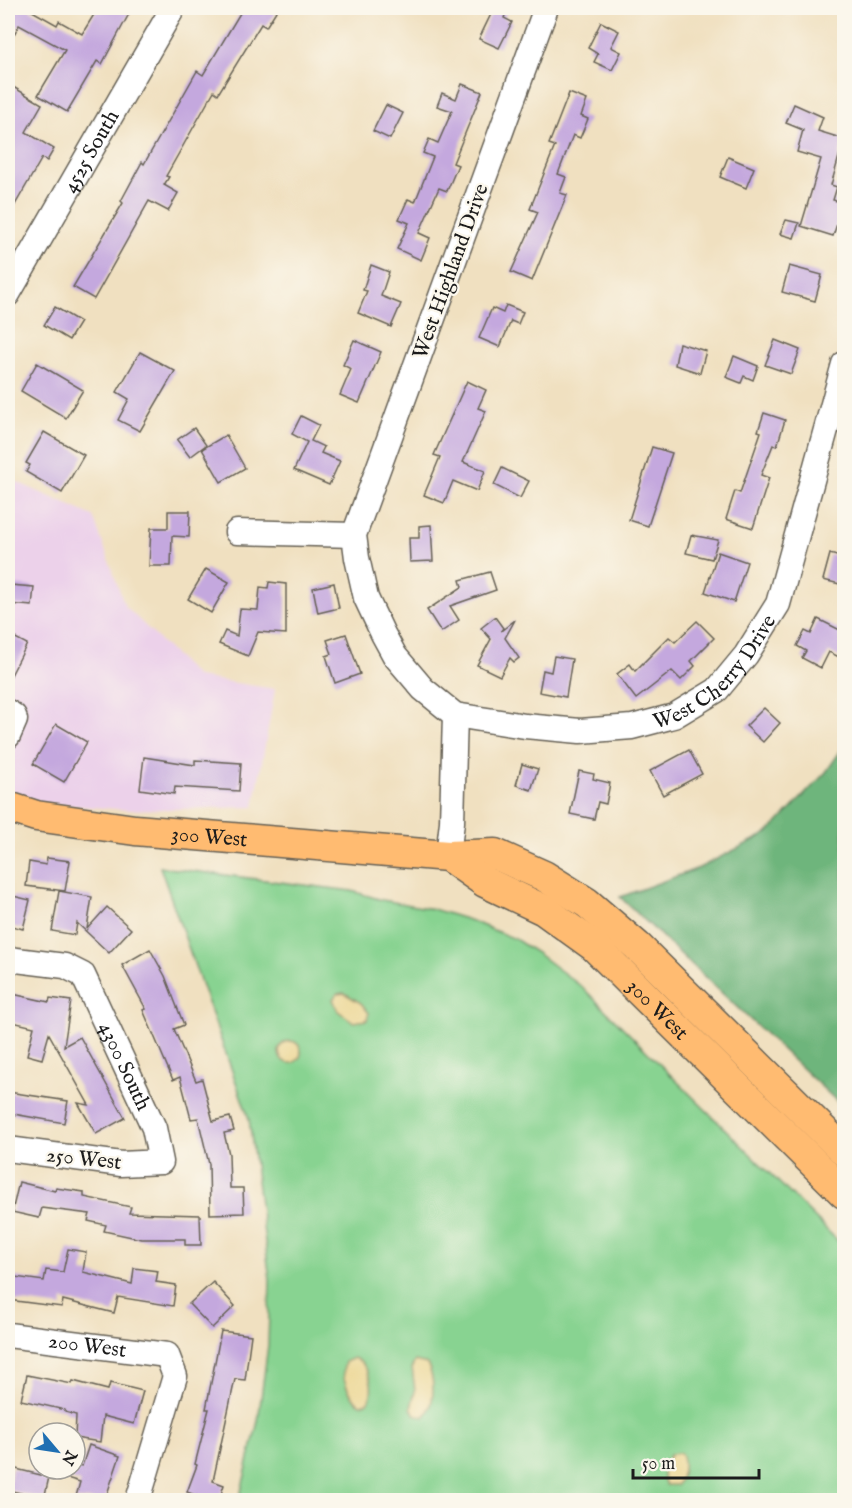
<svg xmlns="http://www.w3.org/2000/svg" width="852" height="1508" viewBox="0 0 852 1508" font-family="'IM FELL English',serif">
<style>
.built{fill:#ecd1ea}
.green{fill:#88d391;stroke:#527856;stroke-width:1.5}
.forest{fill:#6eb57b;stroke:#45684c;stroke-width:1.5}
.sand{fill:#eeda9e;stroke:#857b5d;stroke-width:1.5}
.building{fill:#c4a8de}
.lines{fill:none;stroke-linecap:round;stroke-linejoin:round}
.minor-casing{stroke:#666155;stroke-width:27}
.major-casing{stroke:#666155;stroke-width:33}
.minor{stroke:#fff;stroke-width:24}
.major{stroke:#ffbb71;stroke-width:30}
.labels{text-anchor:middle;stroke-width:4.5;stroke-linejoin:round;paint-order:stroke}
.street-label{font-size:21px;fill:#1c1c1c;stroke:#fbf7ec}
</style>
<rect width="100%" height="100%" fill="#fbf7ec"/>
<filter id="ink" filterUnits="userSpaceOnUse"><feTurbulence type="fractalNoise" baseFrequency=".0167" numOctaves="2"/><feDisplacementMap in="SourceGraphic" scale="12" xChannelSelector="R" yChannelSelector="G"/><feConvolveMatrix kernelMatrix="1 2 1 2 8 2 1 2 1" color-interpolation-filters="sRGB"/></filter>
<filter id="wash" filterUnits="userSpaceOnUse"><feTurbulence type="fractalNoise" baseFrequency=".008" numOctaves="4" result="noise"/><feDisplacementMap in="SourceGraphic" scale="24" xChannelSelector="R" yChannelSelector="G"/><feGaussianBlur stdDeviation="1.35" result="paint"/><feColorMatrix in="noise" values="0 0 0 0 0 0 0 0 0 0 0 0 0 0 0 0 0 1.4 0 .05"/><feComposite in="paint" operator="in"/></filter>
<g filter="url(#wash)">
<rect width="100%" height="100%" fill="#f0e0c0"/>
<polygon class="built" points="8,478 93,516 125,606 197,677 275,689 254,807 129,810 41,803 8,790"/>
<polygon class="green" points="160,867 352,891 382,900 433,909 469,920 515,939 537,953 582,987 844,1247 844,1500 239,1500 258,1421 268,1345 270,1280 249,1119"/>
<polygon class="forest" points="844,746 844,1108 620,897 699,868 768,833 826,772"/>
<g class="sand">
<polygon points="344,993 361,1003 369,1013 367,1020 354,1022 338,1011 333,999 337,994"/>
<circle cx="290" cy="1052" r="11"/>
<path d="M 354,1358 C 369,1364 376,1388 368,1402 L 360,1404 C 348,1395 340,1376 345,1362 Z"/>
<path d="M 415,1361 L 427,1364 C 435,1377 436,1405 424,1417 L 415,1414 L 411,1408 L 415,1391 L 412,1367 Z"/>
<path d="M 680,1453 C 686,1462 683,1476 677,1485 L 666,1485 C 660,1475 664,1463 671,1454 Z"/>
</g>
<g id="blocks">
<g class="building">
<polygon points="8,8 27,8 57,25 59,21 82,34 98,8 123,8 130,12 102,64 97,61 67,112 38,95 65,50 19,25 8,46"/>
<polygon points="243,8 278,8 266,27 261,24 218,94 214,91 166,176 169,177 164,185 178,193 168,211 149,201 94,299 73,287 123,203 121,201 142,162 144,164 197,71 203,75"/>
<polygon points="494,8 508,8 504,18 512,22 499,48 479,39"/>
<polygon points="601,22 619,31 611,47 621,52 612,70 594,62 598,54 588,48"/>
<polygon points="8,84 42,104 26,132 54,149 47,161 42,158 8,217 8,150 13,141 8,138"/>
<polygon points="462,84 482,92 453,163 458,165 447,191 439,188 419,233 430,238 421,260 397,249 409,223 399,219 408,199 415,202 433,157 423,153 429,139 438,143 452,111 437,106 442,93 456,99"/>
<polygon points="569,93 587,100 581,116 588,119 580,138 573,135 558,174 566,177 560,193 567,195 532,281 511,272 538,212 530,209 555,146 549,144"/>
<polygon points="794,104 823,117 818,131 844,139 831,185 837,187 833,200 844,203 833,236 801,226 821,159 797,152 803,130 786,123"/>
<polygon points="386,105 403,113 390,139 373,131"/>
<polygon points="728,157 754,168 746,188 720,177"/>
<polygon points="786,220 799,223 794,238 780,234"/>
<polygon points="371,265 389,272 381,296 401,304 391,327 358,313 367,291 363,290"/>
<polygon points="789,266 822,275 815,301 782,292"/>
<polygon points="506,305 523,312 518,324 511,321 500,347 479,338 492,308 503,313"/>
<polygon points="55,307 80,322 69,340 44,325"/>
<polygon points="354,340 381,352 359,403 340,395 351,369 343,365"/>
<polygon points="775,340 800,350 791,374 765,365"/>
<polygon points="679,343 706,351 700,373 675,365"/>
<polygon points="140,352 175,371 140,431 118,420 129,399 117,392"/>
<polygon points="734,356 758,366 753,380 744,376 741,383 726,377"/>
<polygon points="37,363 83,390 66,418 21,391"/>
<polygon points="467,381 486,390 478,408 486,411 463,462 485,471 477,491 453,481 444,503 424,495 440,457 434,455"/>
<polygon points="764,413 785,420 777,446 773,445 761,475 769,478 753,528 726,519 735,491 740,493 761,432 758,431"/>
<polygon points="301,416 319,425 311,441 324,447 321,453 340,461 329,485 294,470 307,442 292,434"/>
<polygon points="194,428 206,445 190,457 177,440"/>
<polygon points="44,432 84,455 62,493 26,472 30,465 26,463"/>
<polygon points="226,435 245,468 221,482 202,449"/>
<polygon points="652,447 672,453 648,526 629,520"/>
<polygon points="502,468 529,481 520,498 494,485"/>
<polygon points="168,511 190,511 189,537 172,536 171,566 149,566 151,528 168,528"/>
<polygon points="431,525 433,561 410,562 409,538 419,538 419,526"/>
<polygon points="691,535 718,540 712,559 686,553"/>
<polygon points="718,552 747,562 734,602 705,592"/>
<polygon points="830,554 844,558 844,585 823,580"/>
<polygon points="206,569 229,582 211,613 188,599"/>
<polygon points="490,572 496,590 450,606 459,620 441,632 427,610 462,587 460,580"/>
<polygon points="269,582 286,584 286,634 258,632 248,656 219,644 225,631 237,636 240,609 258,610 260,587 268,588"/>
<polygon points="334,583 339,608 318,613 313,588"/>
<polygon points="10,585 34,587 32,606 9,604"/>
<polygon points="495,617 503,628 501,631 515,620 505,638 519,658 514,662 510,658 500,676 477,665 491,639 481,628"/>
<polygon points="818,619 844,632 844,650 841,658 829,652 821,668 802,658 806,651 797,646 805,631 811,634"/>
<polygon points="697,621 714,638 691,661 695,666 681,680 672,671 636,699 617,674 630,664 635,671 669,637 675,642"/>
<polygon points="8,634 27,644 8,681"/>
<polygon points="346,634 360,674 335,683 326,656 332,654 327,640"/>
<polygon points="554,656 572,659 566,697 539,692 543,670 551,672"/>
<polygon points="764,708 780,723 763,742 746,726"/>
<polygon points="56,724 87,742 64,782 33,764"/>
<polygon points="689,750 702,774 663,795 650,771"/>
<polygon points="144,757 195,765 195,760 241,763 239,791 175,787 174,794 140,789"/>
<polygon points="522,764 538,769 531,790 516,785"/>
<polygon points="579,771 594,774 593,779 610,783 606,804 598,802 594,819 570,814"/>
<polygon points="47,858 70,861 65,891 26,886 29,862 46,865"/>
<polygon points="59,891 92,897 87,929 107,907 131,929 109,953 77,923 75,935 52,931"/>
<polygon points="13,896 30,900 23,929 8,925 8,904 11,905"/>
<polygon points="150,949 165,976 184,1025 174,1029 196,1081 202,1079 213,1121 230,1117 234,1131 224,1133 229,1154 230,1188 243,1188 244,1213 210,1214 209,1164 198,1118 191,1119 180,1077 173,1080 143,1010 146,1009 122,965"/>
<polygon points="8,993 49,1002 50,998 71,1001 64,1046 80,1037 125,1118 96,1134 78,1103 89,1105 49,1034 42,1059 27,1055 34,1027 8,1021"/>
<polygon points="8,1092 68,1101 64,1123 8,1113"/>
<polygon points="19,1182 55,1191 56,1188 84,1192 84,1197 131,1207 129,1213 200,1215 201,1245 185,1245 185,1239 141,1239 104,1231 106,1225 88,1221 90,1214 42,1208 39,1218 12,1212"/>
<polygon points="68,1249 86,1252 83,1272 132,1284 134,1268 158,1271 156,1282 176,1285 173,1306 118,1297 114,1313 63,1300 62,1307 8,1300 8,1276 44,1281 46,1270 63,1272"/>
<polygon points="213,1282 235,1306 212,1328 189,1304"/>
<polygon points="221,1331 251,1335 245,1380 235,1379 213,1481 224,1485 219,1500 208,1500 187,1492 197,1465 195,1464 209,1409 206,1409"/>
<polygon points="27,1375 72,1384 73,1381 108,1390 110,1383 143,1391 134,1424 103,1416 100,1442 75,1438 76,1415 65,1412 65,1410 21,1400"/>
<polygon points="89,1445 120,1456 105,1500 75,1500 80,1482 47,1472 48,1469 75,1469 75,1464 82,1466"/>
<polygon points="12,1468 49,1477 44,1499 8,1490"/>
</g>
</g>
</g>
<g filter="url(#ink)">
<use href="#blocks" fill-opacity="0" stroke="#666155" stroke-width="1.5"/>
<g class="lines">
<g class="minor-casing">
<g id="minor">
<path id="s1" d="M 546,8 L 354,535 L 357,558 L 366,598 L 383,634 L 395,656 L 423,689 L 455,715 L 525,726 L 580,731 L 632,727 L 674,716 L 717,690 L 746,655 L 778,604 L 844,364"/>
<path id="s2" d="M 8,294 L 173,8"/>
<polyline points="237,532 354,535"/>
<polyline points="8,712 14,716 15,720 8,736"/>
<polyline points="448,856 452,822 455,715"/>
<path id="s3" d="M 8,959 L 65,966 L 83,975 L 154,1128 L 161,1162 L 121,1164 L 8,1149"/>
<path id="s4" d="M 8,1335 L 167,1355 L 175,1376 L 138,1500"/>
</g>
</g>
<g class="major-casing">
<g id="major">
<path id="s5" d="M 8,807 L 36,816 L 135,830 L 448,856 L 495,854 L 544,876 L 587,903 L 637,946 L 844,1151"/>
<path id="s6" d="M 448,856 L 485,882 L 544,910 L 594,946 L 844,1193"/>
</g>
</g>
<use href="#minor" class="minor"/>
<use href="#major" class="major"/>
</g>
</g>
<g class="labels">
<g class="street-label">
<text dy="7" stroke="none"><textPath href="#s2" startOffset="165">4525 South</textPath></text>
<text transform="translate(450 271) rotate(-70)" y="7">West Highland Drive</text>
<text dy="7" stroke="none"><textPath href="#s1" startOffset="1056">West Cherry Drive</textPath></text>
<text dy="7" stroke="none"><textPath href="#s5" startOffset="204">300 West</textPath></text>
<text dy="7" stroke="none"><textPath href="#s6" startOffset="262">300 West</textPath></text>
<text dy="7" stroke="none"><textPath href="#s3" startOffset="178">4300 South</textPath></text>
<text transform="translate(84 1158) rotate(6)" y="7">250 West</text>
<text dy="7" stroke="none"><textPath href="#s4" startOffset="80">200 West</textPath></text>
</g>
</g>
<rect width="852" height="1508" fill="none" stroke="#fbf7ec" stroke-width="30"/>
<g transform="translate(57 1451) rotate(119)"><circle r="28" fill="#fbf7ec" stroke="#a29f99" stroke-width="1.5"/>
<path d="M0-4.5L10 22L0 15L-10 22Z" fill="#1f6fb2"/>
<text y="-9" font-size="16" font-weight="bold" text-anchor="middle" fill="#1c1c1c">N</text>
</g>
<path d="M633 1469v9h126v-9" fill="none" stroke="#1c1c1c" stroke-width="3"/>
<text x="642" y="1469" font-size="18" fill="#1c1c1c" stroke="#fbf7ec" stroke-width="4.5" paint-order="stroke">50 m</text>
</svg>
